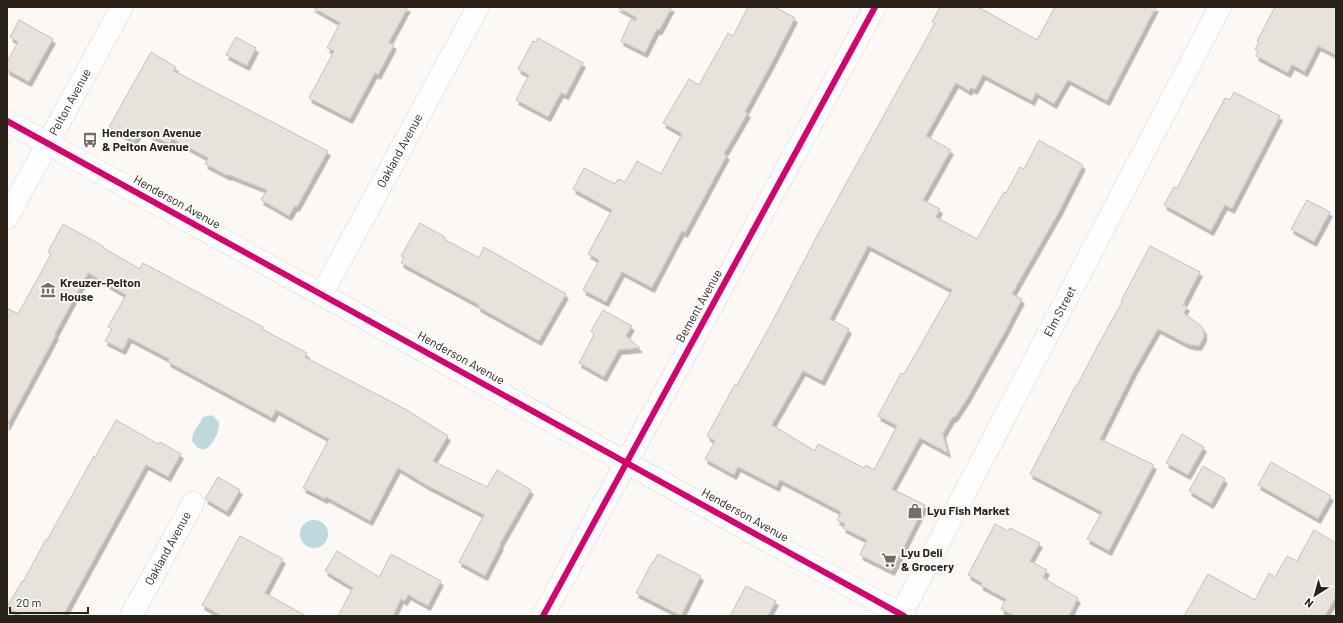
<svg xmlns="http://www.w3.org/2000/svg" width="1343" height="623" viewBox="0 0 1343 623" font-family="Barlow,sans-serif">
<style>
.water{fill:#bdd9dd}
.building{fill:#e7e2db;stroke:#c6c0ba;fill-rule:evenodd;filter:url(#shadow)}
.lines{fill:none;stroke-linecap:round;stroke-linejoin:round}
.minor-casing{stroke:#d9d3cd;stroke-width:23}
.tertiary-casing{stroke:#d9d3cd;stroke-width:23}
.minor{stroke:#fefefe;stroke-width:22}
.tertiary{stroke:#fefefe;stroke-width:22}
.cycleway-casing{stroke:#fff;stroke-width:8}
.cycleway{stroke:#d6006c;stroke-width:6}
.labels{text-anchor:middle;stroke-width:3.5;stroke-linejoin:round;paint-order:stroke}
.street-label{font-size:12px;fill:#2d2219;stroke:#fff}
.poi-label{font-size:12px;font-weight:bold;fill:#2d2219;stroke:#fff;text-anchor:start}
</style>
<defs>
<filter id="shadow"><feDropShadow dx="2.5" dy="4.5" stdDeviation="0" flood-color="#0004"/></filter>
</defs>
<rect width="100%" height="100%" fill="#fbf8f6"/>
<g class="water">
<path d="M 212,415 L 219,422 C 220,429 214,444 207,448 C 204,450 201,449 198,448 L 192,441 L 193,434 L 203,417 Z"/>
<circle cx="314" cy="534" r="14"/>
</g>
<g class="building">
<polygon points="312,7 408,7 389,42 394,45 378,75 375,73 350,119 309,98 334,51 327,48 340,23"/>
<polygon points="617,7 672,7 659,31 657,29 645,53 621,41 631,19 635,21 637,18"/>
<polygon points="748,7 775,7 795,18 774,59 745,112 748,113 724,154 727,155 685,233 682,231 652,288 622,272 606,302 583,290 599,260 588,254 612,210 573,189 584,168 615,184 618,179 625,182 637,161 661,174 682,134 663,123 689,79 699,85 728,33 733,36"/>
<path d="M 940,7 L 978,7 L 1037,40 L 1055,7 L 1156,7 L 1107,101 L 1068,80 L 1054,104 L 1036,93 L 1032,101 L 983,75 L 975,90 L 971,88 L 969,91 L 956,83 L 926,136 L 951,150 L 923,200 L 940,209 L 936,217 L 977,239 L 1004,192 L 1006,193 L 1020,167 L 1024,169 L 1039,140 L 1083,165 L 1059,212 L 1012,294 L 1022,299 L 1006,330 L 967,399 L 955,417 L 952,418 L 943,434 L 948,453 L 920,438 L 892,489 L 925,505 L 892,571 L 860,555 L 867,540 L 843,528 L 845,524 L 837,520 L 841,512 L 780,480 L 777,487 L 738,467 L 734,475 L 705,459 L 715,441 L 707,436 L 735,384 L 737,385 L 770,326 L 817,236 L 935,23 L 932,22 ZM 868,246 L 952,290 L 904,374 L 901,373 L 878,416 L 897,426 L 874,470 L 866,465 L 864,468 L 818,444 L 815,451 L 772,425 L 803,371 L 822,381 L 849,329 L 830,319 Z"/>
<polygon points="1275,7 1336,7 1336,55 1318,46 1305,72 1292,65 1288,73 1256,56 1258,51 1255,49 1259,42 1257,41"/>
<polygon points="19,20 53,39 29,82 7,70 7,62 18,42 10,37"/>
<polygon points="236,37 256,48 247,66 226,55"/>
<polygon points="538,38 583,63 566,95 561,93 548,117 516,100 529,75 518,69 533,41 536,42"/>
<polygon points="151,52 176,67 174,71 328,151 297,207 295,206 289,216 261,200 267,190 229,175 228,176 205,164 208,158 172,139 169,144 141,130 134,141 109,127"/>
<polygon points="1234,92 1280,116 1232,209 1225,205 1211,231 1164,205 1174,187 1177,188 1225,98 1230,100"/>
<polygon points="1307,200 1330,212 1314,242 1291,229"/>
<polygon points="420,223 445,237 444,239 479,258 484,247 566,294 539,341 478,307 479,305 401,263 404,257 401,256"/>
<polygon points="63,224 103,246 102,247 140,269 143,263 263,327 262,329 307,353 305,357 407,410 448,436 433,461 487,487 497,470 531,490 500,544 501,545 485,576 459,562 484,515 426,485 398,468 370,521 326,497 325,499 303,488 329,439 276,410 272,418 168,362 169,359 129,338 123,350 105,341 112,329 108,327 126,295 88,273 55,334 56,335 7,426 7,308 18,314 51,254 48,252"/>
<polygon points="1150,246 1200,272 1183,305 1187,306 1184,313 1201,326 1204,330 1204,337 1199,346 1191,345 1187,344 1158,329 1134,371 1100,439 1154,465 1109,551 1087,539 1102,512 1030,474 1076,385 1077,386 1096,349 1122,302 1121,301"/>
<polygon points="603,310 632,326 626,336 640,348 619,350 604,377 579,363 594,335 591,331"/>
<polygon points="116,420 158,444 160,442 181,454 168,477 146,465 63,616 23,616 7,607 22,581 23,582 46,539 47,540 94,456 95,457"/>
<polygon points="1182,434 1204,447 1188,475 1166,463"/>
<polygon points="1271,462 1331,496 1318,519 1258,485"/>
<polygon points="1203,466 1225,479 1211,504 1189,491"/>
<polygon points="218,477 240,490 227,512 205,499"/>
<polygon points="995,524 1008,531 1010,528 1040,543 1030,561 1047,570 1043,578 1078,598 1069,616 1015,616 1001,609 1006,599 980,585 982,583 968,575"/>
<polygon points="1314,530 1336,543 1336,597 1325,616 1184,616 1208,574 1255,600 1269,573 1275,577 1287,556 1297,561"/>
<polygon points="240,536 283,559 265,593 306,616 221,616 202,605"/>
<polygon points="337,551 379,577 391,554 441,581 428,606 408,595 405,601 401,599 393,616 338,616 353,588 325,571"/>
<polygon points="658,554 701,576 681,616 636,593 652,562 653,563"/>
<polygon points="746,586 776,601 768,616 730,616"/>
</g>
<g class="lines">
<g class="minor-casing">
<g id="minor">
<path id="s1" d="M 7,218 L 122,7"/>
<path id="s2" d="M 322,294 L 478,7"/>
<path id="s3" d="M 131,616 L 193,503"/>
<polyline points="543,616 626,463"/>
<path id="s4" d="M 900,616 L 1220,7"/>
</g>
</g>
<g class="tertiary-casing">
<g id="tertiary">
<polyline points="7,121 904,616"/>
<polyline points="626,463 875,7"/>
</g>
</g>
<use href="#minor" class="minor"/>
<use href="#tertiary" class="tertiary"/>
<g class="cycleway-casing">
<g id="cycleway">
<polyline points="7,121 904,616"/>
<polyline points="543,616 875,7"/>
</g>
</g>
<use href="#cycleway" class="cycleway"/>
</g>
<defs>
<g id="bus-bare" transform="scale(1.2)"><path d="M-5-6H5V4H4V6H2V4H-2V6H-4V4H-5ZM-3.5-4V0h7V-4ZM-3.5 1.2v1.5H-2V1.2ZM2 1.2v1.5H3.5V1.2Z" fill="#756d66" stroke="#fff" stroke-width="2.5" paint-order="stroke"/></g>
<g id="museum-bare" transform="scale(1.2)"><path d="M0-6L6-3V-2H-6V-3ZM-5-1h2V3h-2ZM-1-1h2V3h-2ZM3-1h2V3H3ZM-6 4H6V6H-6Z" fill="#756d66" stroke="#fff" stroke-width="2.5" paint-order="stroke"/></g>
<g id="shop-bare" transform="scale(1.2)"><path d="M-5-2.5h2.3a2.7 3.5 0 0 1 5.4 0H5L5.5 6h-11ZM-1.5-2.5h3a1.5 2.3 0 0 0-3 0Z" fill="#756d66" stroke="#fff" stroke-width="2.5" paint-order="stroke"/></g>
<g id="supermarket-bare" transform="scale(1.2)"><path d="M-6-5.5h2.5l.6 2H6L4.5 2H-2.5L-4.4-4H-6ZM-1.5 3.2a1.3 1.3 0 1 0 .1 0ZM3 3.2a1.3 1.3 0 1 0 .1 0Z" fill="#756d66" stroke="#fff" stroke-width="2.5" paint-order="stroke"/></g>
</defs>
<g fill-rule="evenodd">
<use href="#bus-bare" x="90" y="140"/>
<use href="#museum-bare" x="48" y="290"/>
<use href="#shop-bare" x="915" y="511"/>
<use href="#supermarket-bare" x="889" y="560"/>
</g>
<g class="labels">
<g class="street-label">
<text dy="4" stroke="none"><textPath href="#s1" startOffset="132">Pelton Avenue</textPath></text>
<text dy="4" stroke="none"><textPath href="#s2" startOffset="163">Oakland Avenue</textPath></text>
<text transform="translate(177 202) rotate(29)" y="4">Henderson Avenue</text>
<text transform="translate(699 306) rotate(-61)" y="4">Bement Avenue</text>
<text dy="4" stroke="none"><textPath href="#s4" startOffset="344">Elm Street</textPath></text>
<text transform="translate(461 358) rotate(29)" y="4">Henderson Avenue</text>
<text transform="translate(745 515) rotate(29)" y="4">Henderson Avenue</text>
<text dy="4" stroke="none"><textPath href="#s3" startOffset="77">Oakland Avenue</textPath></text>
</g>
<g class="poi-label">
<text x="102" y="137">Henderson Avenue<tspan x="102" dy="14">&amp; Pelton Avenue</tspan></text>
<text x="60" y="287">Kreuzer-Pelton<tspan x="60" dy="14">House</tspan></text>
<text x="927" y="515">Lyu Fish Market</text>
<text x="901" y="557">Lyu Deli<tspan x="901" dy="14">&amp; Grocery</tspan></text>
</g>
</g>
<rect width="1343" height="623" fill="none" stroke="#2d2219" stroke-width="16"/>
<g transform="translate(1315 595) rotate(217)" stroke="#ffffff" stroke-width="3" paint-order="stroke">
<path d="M0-3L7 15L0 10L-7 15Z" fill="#2d2219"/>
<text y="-6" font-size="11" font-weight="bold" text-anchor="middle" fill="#2d2219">N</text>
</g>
<path d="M10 607v6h78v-6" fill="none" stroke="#2d2219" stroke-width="2"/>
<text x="16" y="607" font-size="12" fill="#2d2219" stroke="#ffffff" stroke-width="3" paint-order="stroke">20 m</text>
</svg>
